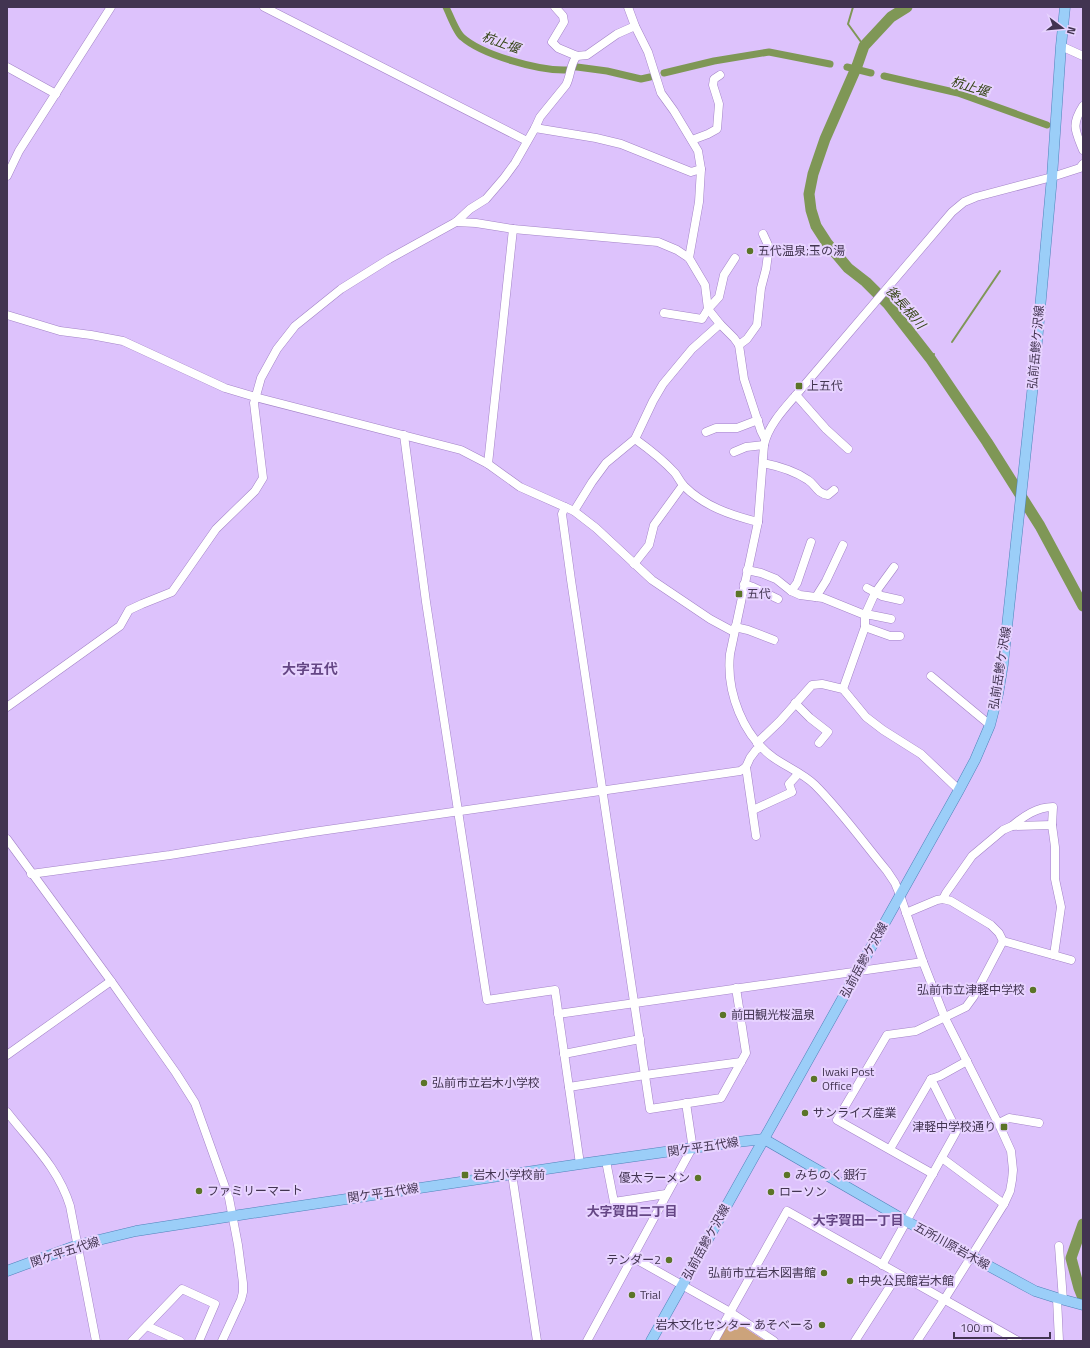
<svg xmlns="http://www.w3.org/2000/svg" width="1090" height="1348" viewBox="0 0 1090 1348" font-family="'Titillium Web','Noto Sans JP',sans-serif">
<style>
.green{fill:#cca37b}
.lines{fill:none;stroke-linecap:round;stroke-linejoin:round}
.stream{stroke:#7f9756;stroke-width:2}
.canal{stroke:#7f9756;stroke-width:7}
.river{stroke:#7f9756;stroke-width:11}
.minor-casing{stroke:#a383c7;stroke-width:9}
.major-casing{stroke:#5083ba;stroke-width:11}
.minor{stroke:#fff;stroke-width:8}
.major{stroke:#9bcef8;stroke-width:10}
.poi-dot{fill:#5b7427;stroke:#e7d3ff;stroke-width:1.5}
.labels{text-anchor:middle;stroke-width:4;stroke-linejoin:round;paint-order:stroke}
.poi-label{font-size:12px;fill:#423451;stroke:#e7d3ff;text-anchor:start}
.street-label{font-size:12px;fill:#423451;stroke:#e7d3ff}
.water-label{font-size:13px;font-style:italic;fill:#344414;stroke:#e7d3ff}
.neighbourhood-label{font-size:13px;font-weight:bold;fill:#654685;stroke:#e7d3ff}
.quarter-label{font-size:14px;font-weight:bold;fill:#654685;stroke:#e7d3ff}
</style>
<rect width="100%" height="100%" fill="#ddc2fc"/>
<polygon class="green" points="733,1320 765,1341 717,1341 729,1321"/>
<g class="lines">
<g class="stream">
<polyline points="853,7 848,24 864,46"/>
<polyline points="952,342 1000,271"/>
<polyline points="930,358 934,354"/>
</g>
<g class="canal">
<path d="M 446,7 C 450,15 456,32 462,37 C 482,55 539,71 567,70"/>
<polyline points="573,67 577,67 607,71 641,79 650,77"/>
<polyline points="847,67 871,73"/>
<polyline points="664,73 714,61 769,52 830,64"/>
<polyline points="884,76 958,93 1047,125"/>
</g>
<g class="river">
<polyline points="907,7 891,17 864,46 857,66 825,139 813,174 809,194 811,210 816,226 827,243 848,268 866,282 888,304 930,358 987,442 1040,526 1083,606"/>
<polyline points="1083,1224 1071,1258 1079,1288 1083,1298"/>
</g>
<g class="minor-casing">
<g id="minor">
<polyline points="264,7 527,141"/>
<polyline points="555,7 563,16 564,22 552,42 558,48 577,56 587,55 617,34 635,26"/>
<polyline points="628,7 635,26 648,52 661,93 674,111 698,151 701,169 699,202 689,258"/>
<polyline points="1061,46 1083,56"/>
<polyline points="7,67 56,94"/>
<path d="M 1083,106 C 1071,125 1075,130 1083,150"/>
<polyline points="535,128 596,138 621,144 691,172 701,169"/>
<polyline points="692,140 708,134 717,129 719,104 713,85 714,79 720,75"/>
<polyline points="7,176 19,151 111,7"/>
<polyline points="456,222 476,223 513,229 658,242 677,250 689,258 705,285 708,309 720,324 734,338 739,345 744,379 761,431 765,439"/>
<polyline points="664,313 702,319 708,309 719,297 724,275 735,258"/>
<polyline points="7,315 60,331 91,335 123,341 225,388 255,397 461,450 488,464 520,487 574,511 596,528 652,580 710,619 734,632"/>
<polyline points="739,345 747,339 757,325 761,288 766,269 769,247 763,234"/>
<polyline points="796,395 826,429 848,449"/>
<polyline points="706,432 716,428 737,428 758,420"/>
<polyline points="404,435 426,602 487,1000 555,990 580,1164"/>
<path d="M 635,439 C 649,449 663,460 675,473 C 678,477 680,482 684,486 C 704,506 730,515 758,522"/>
<polyline points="734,452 746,447 764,445"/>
<path d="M 763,463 C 778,466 795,471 808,480 C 816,485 816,493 828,495 L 834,490"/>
<polyline points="488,464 513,229"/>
<polyline points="565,507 562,514 571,580 650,1109 721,1098 746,1053 736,988"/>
<polyline points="574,511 592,482 606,463 635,439 653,401 663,384 692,349 720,324"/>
<polyline points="634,564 649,545 654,525 683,485"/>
<polyline points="747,570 761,573 776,579 791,591 800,595 823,598 865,615 865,627 843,689"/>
<polyline points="744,584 753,587 778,599"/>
<polyline points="867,588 882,596 900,600"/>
<polyline points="791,591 797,583 811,542"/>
<polyline points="816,597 826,581 843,545"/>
<polyline points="891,619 871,615 865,615 875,593 894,567"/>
<polyline points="735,627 748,630 774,640"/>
<polyline points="865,627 890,636 900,636"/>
<polyline points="931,676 990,725"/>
<polyline points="795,703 810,718 828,732 819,743"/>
<path d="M 7,707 L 120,626 L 129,610 L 142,604 L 172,592 L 216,529 L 255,491 L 263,478 L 254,403 L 261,378 L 277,349 L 295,326 L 341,289 L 389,259 L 456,222 L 470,209 L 486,199 L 504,178 L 515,163 L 535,128 L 540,117 L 566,85 C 571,76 570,63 577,56"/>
<polyline points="757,743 780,721 812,685 822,684 843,689 866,717 883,730 921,754 959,790"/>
<polyline points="746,767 756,836"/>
<polyline points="753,810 792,792 789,784 798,774"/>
<path d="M 1012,826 C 1024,816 1037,807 1053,807 L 1052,825"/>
<polyline points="7,839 111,981 176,1073 195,1103 229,1198 238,1245 243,1283 243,1292 241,1300 222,1341"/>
<polyline points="31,874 170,855 313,832 740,771 746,767 750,758 756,750 761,747"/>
<polyline points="943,899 946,893 972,856 1003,830 1012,826 1052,825 1055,847 1055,879 1061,907 1054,955"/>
<polyline points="906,913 937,900 943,899 951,901 991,925 999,933 1003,941 1071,960"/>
<polyline points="558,1014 923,962"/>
<polyline points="564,1054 640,1039"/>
<polyline points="7,1055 111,981"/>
<polyline points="569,1087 645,1075 741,1062"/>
<path d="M 7,1112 C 31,1143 58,1167 70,1206 L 96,1341"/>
<polyline points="999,1123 1009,1118 1039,1123"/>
<polyline points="890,1149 931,1079 940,1076 967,1061"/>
<polyline points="942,1158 1004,1204"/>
<polyline points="606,1161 614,1202 666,1194"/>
<polyline points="512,1174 537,1341"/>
<polyline points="933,1174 837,1120 887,1035 916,1031 966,1007 974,996 1003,941"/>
<polyline points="1059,1246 1063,1300"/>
<polyline points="632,1257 730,1312 774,1341"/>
<polyline points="882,1265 956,1132 956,1129 931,1079"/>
<polyline points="1057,1298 1059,1341"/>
<polyline points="147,1326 180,1341"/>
<polyline points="132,1341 182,1289 215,1304 199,1341"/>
<polyline points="587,1341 692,1148 692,1143 686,1103"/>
<polyline points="714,1341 787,1211 1018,1341"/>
<polyline points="855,1341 898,1274"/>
<path d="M 917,1341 L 944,1300 L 1004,1204 L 1010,1191 L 1012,1180 L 1013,1170 L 1011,1151 L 1001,1129 L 945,1018 L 923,962 L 900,895 L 895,883 L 887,871 C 863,842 841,811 815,785 C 804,774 787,767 774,758 C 743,736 726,692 730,654 L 758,522 L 764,445 C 768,426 783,410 796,395 L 952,212 L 964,202 L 976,197 L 1052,177 L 1080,168 L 1083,164"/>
</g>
</g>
<g class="major-casing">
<g id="major">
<polyline points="764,1139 906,1221 1035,1291 1057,1298 1083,1305"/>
<polyline points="7,1271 78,1245 136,1231 233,1216 580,1164 728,1143 764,1139"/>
<polyline points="651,1341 959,790 975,760 990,725 998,694 1003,664 1034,375 1052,177 1061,46 1065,7"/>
</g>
</g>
<use href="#minor" class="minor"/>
<use href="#major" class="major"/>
</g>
<g class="poi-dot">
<circle cx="750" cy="251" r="4"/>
<rect x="795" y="382" width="8" height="8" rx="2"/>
<rect x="735" y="590" width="8" height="8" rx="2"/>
<circle cx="1033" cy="990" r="4"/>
<circle cx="723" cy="1015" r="4"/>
<circle cx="814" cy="1079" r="4"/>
<circle cx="424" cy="1083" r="4"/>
<circle cx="805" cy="1113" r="4"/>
<rect x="1000" y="1123" width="8" height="8" rx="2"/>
<rect x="461" y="1171" width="8" height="8" rx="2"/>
<circle cx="787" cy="1175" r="4"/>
<circle cx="698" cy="1178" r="4"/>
<circle cx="199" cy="1191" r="4"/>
<circle cx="771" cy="1192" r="4"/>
<circle cx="669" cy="1260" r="4"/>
<circle cx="824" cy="1273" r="4"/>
<circle cx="850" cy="1281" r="4"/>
<circle cx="632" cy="1295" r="4"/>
<circle cx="822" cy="1325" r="4"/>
</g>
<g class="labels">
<g class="poi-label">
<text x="758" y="255">五代温泉;玉の湯</text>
<text x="807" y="390">上五代</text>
<text x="747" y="598">五代</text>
<text x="1025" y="994" text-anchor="end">弘前市立津軽中学校</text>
<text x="731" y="1019">前田観光桜温泉</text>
<text x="822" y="1076">Iwaki Post<tspan x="822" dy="14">Office</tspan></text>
<text x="432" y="1087">弘前市立岩木小学校</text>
<text x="813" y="1117">サンライズ産業</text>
<text x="996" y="1131" text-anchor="end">津軽中学校通り</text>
<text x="473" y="1179">岩木小学校前</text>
<text x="795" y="1179">みちのく銀行</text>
<text x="690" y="1182" text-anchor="end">優太ラーメン</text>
<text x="207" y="1195">ファミリーマート</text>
<text x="779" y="1196">ローソン</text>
<text x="661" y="1264" text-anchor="end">テンダー2</text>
<text x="816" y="1277" text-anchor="end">弘前市立岩木図書館</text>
<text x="858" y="1285">中央公民館岩木館</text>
<text x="640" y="1299">Trial</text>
<text x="814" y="1329" text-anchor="end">岩木文化センター あそべーる</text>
</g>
<g class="street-label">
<text transform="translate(1036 347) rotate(-85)" y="4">弘前岳鰺ケ沢線</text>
<text transform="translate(1000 668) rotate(-81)" y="4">弘前岳鰺ケ沢線</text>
<text transform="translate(864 960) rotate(-61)" y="4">弘前岳鰺ケ沢線</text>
<text transform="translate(703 1147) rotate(-8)" y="4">関ケ平五代線</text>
<text transform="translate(383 1193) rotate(-8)" y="4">関ケ平五代線</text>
<text transform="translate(706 1242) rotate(-61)" y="4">弘前岳鰺ケ沢線</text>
<text transform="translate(952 1246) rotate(29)" y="4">五所川原岩木線</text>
<text transform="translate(65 1252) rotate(-18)" y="4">関ケ平五代線</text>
</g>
<g class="water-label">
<text transform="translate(501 42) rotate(20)" y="5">杭止堰</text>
<text transform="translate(970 86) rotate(17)" y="5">杭止堰</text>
<text transform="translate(906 307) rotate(49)" y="5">後長根川</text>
</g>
<g class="neighbourhood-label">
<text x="632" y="1216">大字賀田二丁目</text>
<text x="858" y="1225">大字賀田一丁目</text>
</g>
<g class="quarter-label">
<text x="310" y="674">大字五代</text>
</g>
</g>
<rect width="1090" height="1348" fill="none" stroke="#423451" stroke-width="16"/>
<g transform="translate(1062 28) rotate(106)" stroke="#e7d3ff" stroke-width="3" paint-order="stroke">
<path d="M0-3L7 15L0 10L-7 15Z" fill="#423451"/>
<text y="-6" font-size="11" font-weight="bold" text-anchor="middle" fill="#423451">N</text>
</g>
<path d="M954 1332v6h96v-6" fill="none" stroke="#423451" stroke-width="2"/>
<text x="960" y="1332" font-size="12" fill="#423451" stroke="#e7d3ff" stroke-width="3" paint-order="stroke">100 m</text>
</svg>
